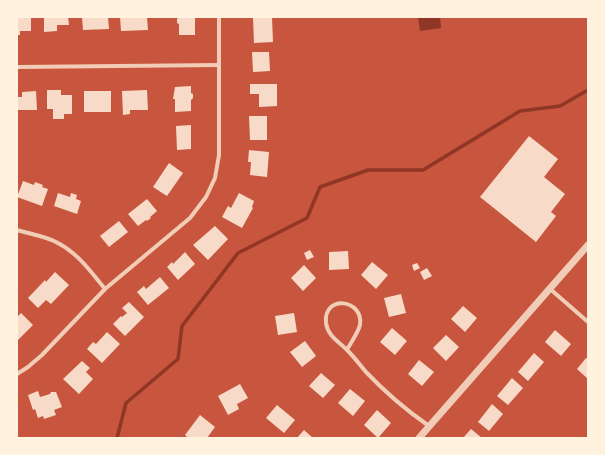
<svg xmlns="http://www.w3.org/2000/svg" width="605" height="455" viewBox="0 0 605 455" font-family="Lato,sans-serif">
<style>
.water{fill:#8f3625}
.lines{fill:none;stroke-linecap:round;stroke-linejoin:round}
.stream{stroke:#8f3625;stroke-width:3.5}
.building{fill:#f7dbc8}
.minor{stroke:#f1ccb7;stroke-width:4}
.tertiary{stroke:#f1ccb7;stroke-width:7}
</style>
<rect width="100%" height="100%" fill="#c8553d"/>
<polygon class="water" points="418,17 440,17 441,28 420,31"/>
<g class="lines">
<polyline class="stream" points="117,438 126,403 178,359 182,326 238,253 307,218 320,187 368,170 423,170 520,111 560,106 588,90"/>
</g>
<g class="building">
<polygon points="17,17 31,17 31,31 20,31 20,35 17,35"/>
<polygon points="44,17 68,17 69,25 57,25 57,31 44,32"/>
<polygon points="82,17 108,17 109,29 83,30"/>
<polygon points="120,17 147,17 148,30 121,31"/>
<polygon points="179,17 196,17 195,19 195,35 179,35 179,24 177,23 177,19"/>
<polygon points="272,17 273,42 254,43 253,18"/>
<polygon points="252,52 269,52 270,71 253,72"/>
<polygon points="250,84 277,84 277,106 259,107 259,94 250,94"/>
<polygon points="191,86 191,93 193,94 193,98 191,100 191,111 175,112 175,99 173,99 175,87"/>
<polygon points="47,90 61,90 61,95 72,95 72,114 64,114 64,119 53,119 53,109 47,109"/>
<polygon points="147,90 148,110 130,110 130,114 123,115 122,91"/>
<polygon points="36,91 37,110 17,110 17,97 22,97 22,92"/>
<rect x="84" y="91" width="27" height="21"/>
<polygon points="249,116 267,116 267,140 250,140"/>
<polygon points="191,125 191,149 177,150 176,126"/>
<polygon points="529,136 558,159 544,177 565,194 551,212 556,216 536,242 480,197"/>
<polygon points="249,150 269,152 267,177 250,175 251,162 248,162"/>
<polygon points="169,163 183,173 167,196 153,187"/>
<polygon points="23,181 34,185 35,182 43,185 42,187 48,189 42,206 17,197"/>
<polygon points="58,193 70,197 71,193 77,195 76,199 81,201 77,214 54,206"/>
<polygon points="239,193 254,201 252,207 253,208 242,228 222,217 228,206 231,208"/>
<polygon points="147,199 157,211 150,217 151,218 147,221 146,220 138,226 128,214"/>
<polygon points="119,221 128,232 109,247 100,236"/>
<polygon points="215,226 228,239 208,260 193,245"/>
<polygon points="310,250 314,257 307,260 304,253"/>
<polygon points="348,251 349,269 329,270 329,252"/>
<polygon points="185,252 195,264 178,280 167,267 172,262 173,264"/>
<polygon points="372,262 388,275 376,289 361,275"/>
<polygon points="417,263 420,268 414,271 412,265"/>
<polygon points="304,265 316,278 303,291 291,278"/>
<polygon points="427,268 432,276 424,280 420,272"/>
<polygon points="55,272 69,285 51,304 46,300 38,308 28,298 45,280 46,282"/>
<polygon points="160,277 169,288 148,305 137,292 144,286 146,289"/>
<polygon points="401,294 406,313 389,317 384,298"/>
<polygon points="129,302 144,317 125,336 113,324 121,316 122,317 127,313 122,308"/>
<polygon points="463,306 477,318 465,332 451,319"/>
<polygon points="21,313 33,325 17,341 17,317"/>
<polygon points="294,313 297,332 278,335 275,316"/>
<polygon points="392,328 407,341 395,355 380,342"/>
<polygon points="555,330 571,344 561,356 545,342"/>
<polygon points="107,332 120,344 102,363 87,349 93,342 96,344"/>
<polygon points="446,335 459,347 446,361 433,348"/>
<polygon points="305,341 316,356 302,367 290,352"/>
<polygon points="534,353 544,362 528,381 518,372"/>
<polygon points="586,358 588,359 588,379 577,369"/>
<polygon points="419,360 434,372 422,386 408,374"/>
<polygon points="82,361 90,368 86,372 93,379 79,394 63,379"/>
<polygon points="321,373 335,385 323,398 309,386"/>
<polygon points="512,378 523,388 508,405 497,396"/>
<polygon points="240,384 248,398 237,404 239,409 228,415 218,396"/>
<polygon points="350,389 365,401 353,416 338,403"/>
<polygon points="38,391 40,397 50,394 51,392 56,392 62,407 54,410 56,415 44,419 43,416 38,418 35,409 33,410 28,395"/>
<polygon points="492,404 503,414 489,431 478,422"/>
<polygon points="277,405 295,420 284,433 266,418"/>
<polygon points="377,410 391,423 378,438 364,425"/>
<polygon points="200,415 215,427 207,438 188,438 185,435"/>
<polygon points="471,429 482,438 463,438"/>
<polygon points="304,430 313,438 297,438"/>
</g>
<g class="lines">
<g class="minor">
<polyline points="17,67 219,65"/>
<path d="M 17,230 C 30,234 44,236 56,242 C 77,252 91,272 105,289"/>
<polyline points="549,288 588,322"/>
<path d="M 347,350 C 351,342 358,333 360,325 C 364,299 323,294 326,323 C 328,337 340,342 348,351 C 355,358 360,365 366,372 C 385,392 406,410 429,426"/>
<polyline points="17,374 28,367 42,355 105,289 190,218 206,197 215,178 219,155 219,17"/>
</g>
<polyline class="tertiary" points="419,438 588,245"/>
</g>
<rect width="605" height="455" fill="none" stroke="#fff3e0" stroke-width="36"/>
</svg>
